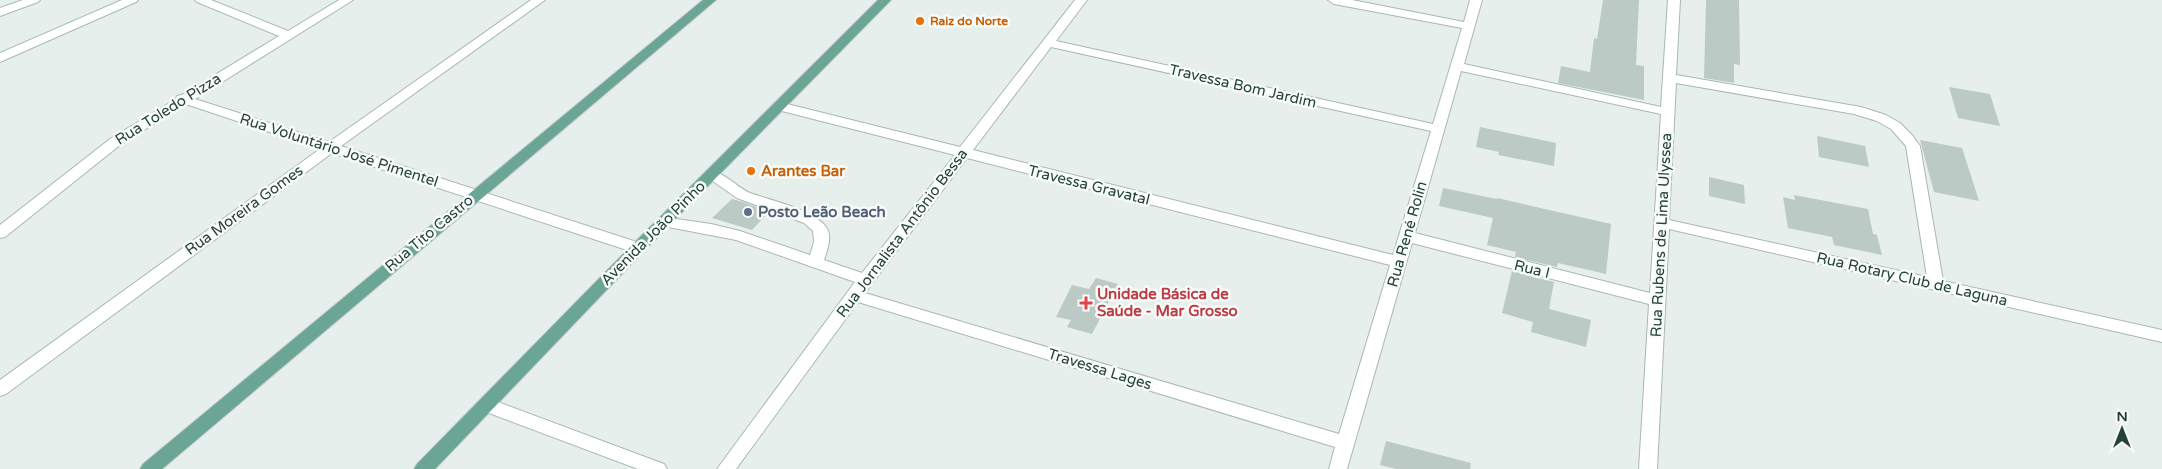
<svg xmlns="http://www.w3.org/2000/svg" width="2162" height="469" viewBox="0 0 2162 469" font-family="'Varela Round',sans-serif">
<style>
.building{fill:#bbcac4}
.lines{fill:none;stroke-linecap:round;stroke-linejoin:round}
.minor-casing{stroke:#a8b8b2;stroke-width:2}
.major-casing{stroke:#c2cac8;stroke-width:2}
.minor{fill:#fff;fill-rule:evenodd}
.major{fill:#6aa596;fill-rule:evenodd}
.food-dot{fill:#e8710a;stroke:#f7fbf9;stroke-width:2}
.service-dot{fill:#5c6f8a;stroke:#f7fbf9;stroke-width:2}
.health-dot{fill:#e0444e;stroke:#f7fbf9;stroke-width:2}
.labels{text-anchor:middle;stroke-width:5;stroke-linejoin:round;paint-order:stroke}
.far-food-label{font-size:12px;font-weight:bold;fill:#c56008;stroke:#f7fbf9;text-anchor:start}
.street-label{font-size:15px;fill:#24423a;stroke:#f7fbf9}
.food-label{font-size:15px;font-weight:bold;fill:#c56008;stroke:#f7fbf9;text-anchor:start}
.service-label{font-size:15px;font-weight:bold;fill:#4e5e75;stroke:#f7fbf9;text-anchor:start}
.health-label{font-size:15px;font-weight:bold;fill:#be3a42;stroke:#f7fbf9;text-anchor:start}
</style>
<rect width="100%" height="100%" fill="#e6efeb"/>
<g class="building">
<polygon points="1603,0 1639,0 1636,65 1644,66 1644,100 1558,83 1561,66 1590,72 1594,38 1597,39"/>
<polygon points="1706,0 1739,0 1740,65 1734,64 1734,83 1704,78"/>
<polygon points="1949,87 1990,94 2000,126 1958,118"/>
<polygon points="1480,127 1556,143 1554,166 1498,155 1499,152 1476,147"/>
<polygon points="1817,136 1865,146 1869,167 1819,157"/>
<polygon points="1920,140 1962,148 1979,201 1934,192"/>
<polygon points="1709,177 1744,185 1745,204 1709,196"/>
<polygon points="1443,188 1497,199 1497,198 1611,224 1606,274 1558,263 1557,267 1515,257 1516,252 1487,245 1493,218 1439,206"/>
<polygon points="1794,195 1868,209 1873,234 1877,235 1882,255 1834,245 1832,237 1788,228 1783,197 1795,200"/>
<polygon points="732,199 743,202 769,212 752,230 712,218"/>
<polygon points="1512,271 1554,282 1549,309 1591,320 1586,347 1531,332 1533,322 1502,313"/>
<polygon points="1096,278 1118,284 1092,334 1067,327 1071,320 1056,317 1072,285 1089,289"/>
<polygon points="1386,441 1471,463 1470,469 1396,469 1380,465"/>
</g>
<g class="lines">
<g class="minor-casing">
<g id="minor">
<polygon points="23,0 40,0 38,2 0,16 0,8"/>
<polygon points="122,0 138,0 136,2 0,62 0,53"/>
<polygon points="195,0 211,0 288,31 339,0 353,0 195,99 329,142 531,0 545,0 341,146 643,244 646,248 643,252 633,252 332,153 6,394 0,396 0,380 320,149 186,104 120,145 5,237 0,238 0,225 110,139 176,99 177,96 182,95 279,36 197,2"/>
<path d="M 1075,0 L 1087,0 L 1056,41 L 1433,124 L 1462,28 L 1334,4 L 1328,0 L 1352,0 L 1464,22 L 1470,0 L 1482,0 L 1464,64 L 1661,107 L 1668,0 L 1680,0 L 1676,75 L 1861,107 L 1886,115 L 1900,123 L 1912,135 L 1920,146 L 1943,281 L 2162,330 L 2162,342 L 1669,229 L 1657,469 L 1639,469 L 1649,304 L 1412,243 L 1347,469 L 1329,469 L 1335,447 L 858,302 L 736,469 L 717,469 L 855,282 L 736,240 L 658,225 L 656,222 L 658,219 L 663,217 L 711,224 L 740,231 L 810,255 L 814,242 L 813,231 L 804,223 L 737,198 L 704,175 L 706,172 C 721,168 736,187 750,193 C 769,200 815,210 826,227 C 833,237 827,250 824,260 L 862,273 L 955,155 L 774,109 L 772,106 L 774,103 L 779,102 L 960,147 ZM 1051,47 L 1431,131 L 1393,255 L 973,150 ZM 1461,71 L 1661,114 L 1650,293 L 1415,233 ZM 1676,83 L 1854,114 L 1877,121 L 1891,129 L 1906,146 L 1927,277 L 1669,220 ZM 967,158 L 1390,265 L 1339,434 L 865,293 Z"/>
<polygon points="487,398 664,464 667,469 638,469 481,410 478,405 481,400"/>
</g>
</g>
<g class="major-casing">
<g id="major">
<polygon points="703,0 716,0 162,469 140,469 143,464"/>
<polygon points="878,0 891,0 643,252 435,469 414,469 417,464 633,244"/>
</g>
</g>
<use href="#minor" class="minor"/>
<use href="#major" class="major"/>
</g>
<g class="food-dot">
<circle cx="920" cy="21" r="5"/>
<circle cx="751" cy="171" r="5"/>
</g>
<circle class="service-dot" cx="748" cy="212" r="5"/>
<path class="health-dot" d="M1083.5 295.5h5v5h5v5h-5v5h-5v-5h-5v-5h5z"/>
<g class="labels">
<g class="far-food-label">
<text x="930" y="25">Raiz do Norte</text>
</g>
<g class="street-label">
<text transform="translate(1243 86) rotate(13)" y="5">Travessa Bom Jardim</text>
<text transform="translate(168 109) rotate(-32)" y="5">Rua Toledo Pizza</text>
<text transform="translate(339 150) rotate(18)" y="5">Rua Voluntário José Pimentel</text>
<text transform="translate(1089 185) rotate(14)" y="5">Travessa Gravatal</text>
<text transform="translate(244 210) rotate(-36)" y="5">Rua Moreira Gomes</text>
<text transform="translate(429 233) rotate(-40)" y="5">Rua Tito Castro</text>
<text transform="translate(653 233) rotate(-45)" y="5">Avenida João Pinho</text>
<text transform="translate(902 233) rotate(-53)" y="5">Rua Jornalista Antônio Bessa</text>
<text transform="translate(1407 234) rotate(-74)" y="5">Rua René Rolin</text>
<text transform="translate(1661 235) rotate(-87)" y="5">Rua Rubens de Lima Ulyssea</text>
<text transform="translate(1532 269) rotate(14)" y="5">Rua I</text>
<text transform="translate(1912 279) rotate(13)" y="5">Rua Rotary Club de Laguna</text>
<text transform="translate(1100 369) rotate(17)" y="5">Travessa Lages</text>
</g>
<g class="food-label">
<text x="761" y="176">Arantes Bar</text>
</g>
<g class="service-label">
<text x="758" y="217">Posto Leão Beach</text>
</g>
<g class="health-label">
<text x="1097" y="299">Unidade Básica de<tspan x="1097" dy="17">Saúde - Mar Grosso</tspan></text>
</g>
</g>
<g transform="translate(2122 429)" stroke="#f7fbf9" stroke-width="4" paint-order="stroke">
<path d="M0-4L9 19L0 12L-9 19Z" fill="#24423a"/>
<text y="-8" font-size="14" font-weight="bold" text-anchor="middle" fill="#24423a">N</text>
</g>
</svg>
